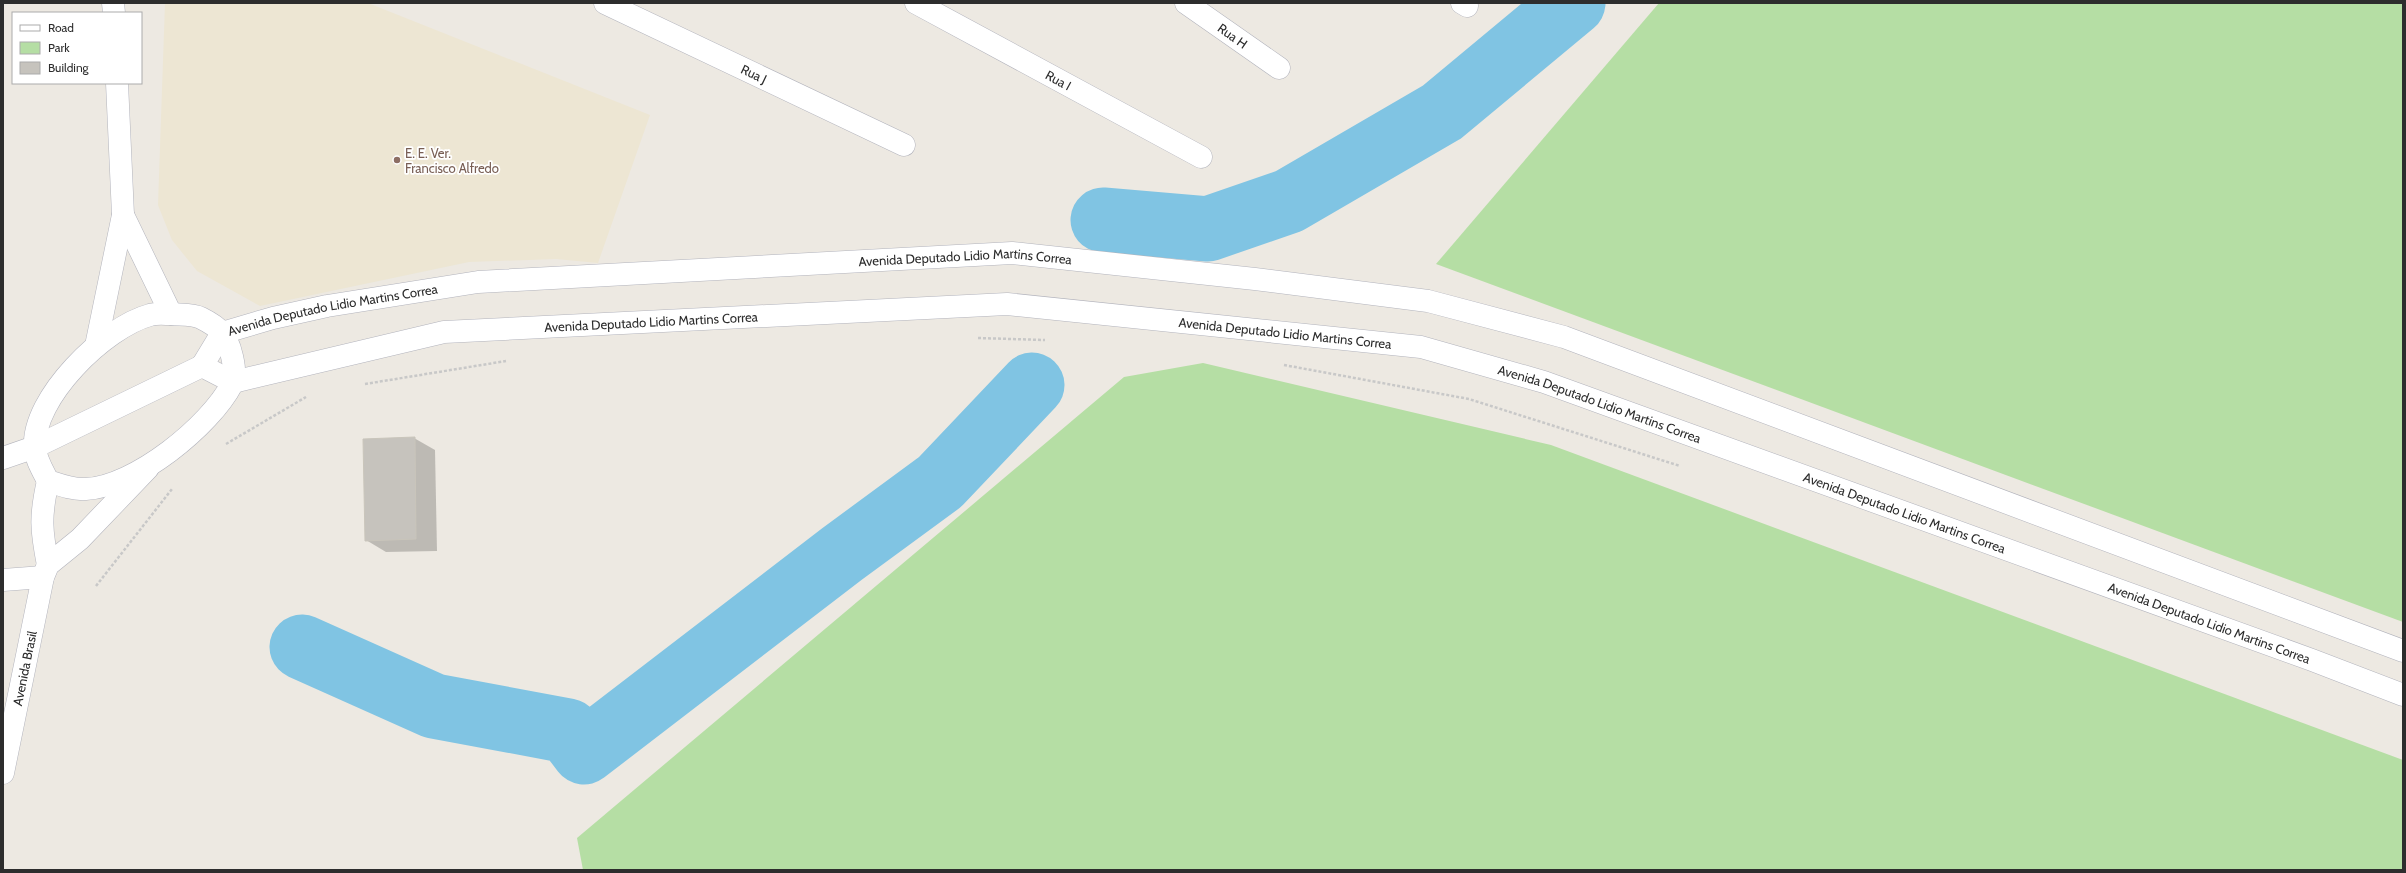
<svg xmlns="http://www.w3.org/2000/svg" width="2406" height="873" viewBox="0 0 2406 873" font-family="Cabin,sans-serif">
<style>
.education{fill:#ede6d3}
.green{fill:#b5dea4}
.shadow{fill:#0003}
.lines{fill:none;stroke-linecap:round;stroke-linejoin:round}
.river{stroke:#80c4e3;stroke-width:65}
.building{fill:#c6c3bd;stroke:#c9c5bb}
.street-casing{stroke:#b2b3bc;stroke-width:23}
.secondary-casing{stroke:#b2b3bc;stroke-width:23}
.path{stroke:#c8c8c8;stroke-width:2.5;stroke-dasharray:3 2;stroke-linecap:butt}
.street{stroke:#fff;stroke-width:22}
.secondary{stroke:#fff;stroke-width:22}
.education-dot{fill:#8d6e63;stroke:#fff;stroke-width:1.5}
.labels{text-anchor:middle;stroke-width:3.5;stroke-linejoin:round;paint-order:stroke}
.street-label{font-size:13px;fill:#2d2d2d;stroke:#fff}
.education-label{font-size:13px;fill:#785e54;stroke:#fff;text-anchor:start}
</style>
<rect width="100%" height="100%" fill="#ede9e2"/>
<polygon class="education" points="165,3 368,3 650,115 598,263 556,259 469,262 260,306 197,271 172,240 158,205"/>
<g class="green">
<polygon points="1659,3 2403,3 2403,622 1436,264"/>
<polygon points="1203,363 1551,445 2403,760 2403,870 583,870 577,838 1124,377"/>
</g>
<polygon class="shadow" points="414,438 435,450 437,551 386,552 366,540"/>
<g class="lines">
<g class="river">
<polyline points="1103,220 1208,229 1289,201 1442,112 1573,3"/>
<polyline points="302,647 434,706 568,731 584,752 842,554 940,482 1032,385"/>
</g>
</g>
<polygon class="building" points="415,437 416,539 365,541 363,439"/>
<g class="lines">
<g class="street-casing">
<g id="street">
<path id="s1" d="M 605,3 L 904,145"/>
<path id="s2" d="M 916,3 L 1201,157"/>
<path id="s3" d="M 1186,3 L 1279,68"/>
<polyline points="1462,3 1467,6"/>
<path d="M 48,481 C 40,516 41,530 48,565"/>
<polyline points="3,580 43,577"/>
<path id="s4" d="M 3,773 L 43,577 L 48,565 L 80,539 L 148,468"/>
</g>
</g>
<g class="secondary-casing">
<g id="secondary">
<polyline points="113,3 114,13"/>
<polyline points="123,215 171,314"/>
<path d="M 171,314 C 180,315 193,314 201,318 C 207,321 217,327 221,332 C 230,341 238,372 232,384 C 210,426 135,487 86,489 C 73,490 60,485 48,481 C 43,471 35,458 35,447 C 32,398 105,327 150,315 C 156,313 165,314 171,314 Z"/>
<polyline points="96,346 123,215 117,83"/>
<path id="s5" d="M 202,366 L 222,333 L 273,318 L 327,306 L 478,282 L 1012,253 L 1255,279 L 1428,301 L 1564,337 L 2403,651"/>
<path id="s6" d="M 202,366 L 233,382 L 444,332 L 1007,304 L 1421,347 L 1544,382 L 2312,660 L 2403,695"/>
<polyline points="3,458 35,447 202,366"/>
</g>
</g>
<g class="path">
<polyline points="978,338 1045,340"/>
<polyline points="1284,365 1469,399 1680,466"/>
<polyline points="365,384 506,361"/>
<polyline points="226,444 306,397"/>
<polyline points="96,586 172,489"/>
</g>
<use href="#street" class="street"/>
<use href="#secondary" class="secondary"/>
</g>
<circle class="education-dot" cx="397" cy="160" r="4"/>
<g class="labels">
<g class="street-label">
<text dy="5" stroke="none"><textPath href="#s3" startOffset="57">Rua H</textPath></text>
<text dy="5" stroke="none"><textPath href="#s1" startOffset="165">Rua J</textPath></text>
<text dy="5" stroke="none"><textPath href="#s2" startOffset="162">Rua I</textPath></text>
<text dy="5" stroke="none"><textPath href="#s5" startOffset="788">Avenida Deputado Lidio Martins Correa</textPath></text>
<text dy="5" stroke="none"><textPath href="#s5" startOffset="152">Avenida Deputado Lidio Martins Correa</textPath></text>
<text dy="5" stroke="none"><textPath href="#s6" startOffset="459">Avenida Deputado Lidio Martins Correa</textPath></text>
<text dy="5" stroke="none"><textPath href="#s6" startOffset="1095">Avenida Deputado Lidio Martins Correa</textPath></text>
<text dy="5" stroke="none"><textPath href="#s6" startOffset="1419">Avenida Deputado Lidio Martins Correa</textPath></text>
<text dy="5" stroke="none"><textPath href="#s6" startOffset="1743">Avenida Deputado Lidio Martins Correa</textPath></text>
<text dy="5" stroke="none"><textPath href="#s6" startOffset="2067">Avenida Deputado Lidio Martins Correa</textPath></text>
<text dy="5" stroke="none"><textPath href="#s4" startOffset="107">Avenida Brasil</textPath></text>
</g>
<g class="education-label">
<text x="405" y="158">E. E. Ver.<tspan x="405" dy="15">Francisco Alfredo</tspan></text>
</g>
</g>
<rect width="2406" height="873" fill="none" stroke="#2d2d2d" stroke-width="8"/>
<rect x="12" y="12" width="130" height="72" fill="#ffffff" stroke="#ababab"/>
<rect x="20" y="25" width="20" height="6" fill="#ffffff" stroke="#ababab"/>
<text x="48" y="32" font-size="12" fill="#2d2d2d">Road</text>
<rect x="20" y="42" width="20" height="12" fill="#b5dea4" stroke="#ababab"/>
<text x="48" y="52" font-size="12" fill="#2d2d2d">Park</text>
<rect x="20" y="62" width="20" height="12" fill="#c6c3bd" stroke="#ababab"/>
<text x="48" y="72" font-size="12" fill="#2d2d2d">Building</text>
</svg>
